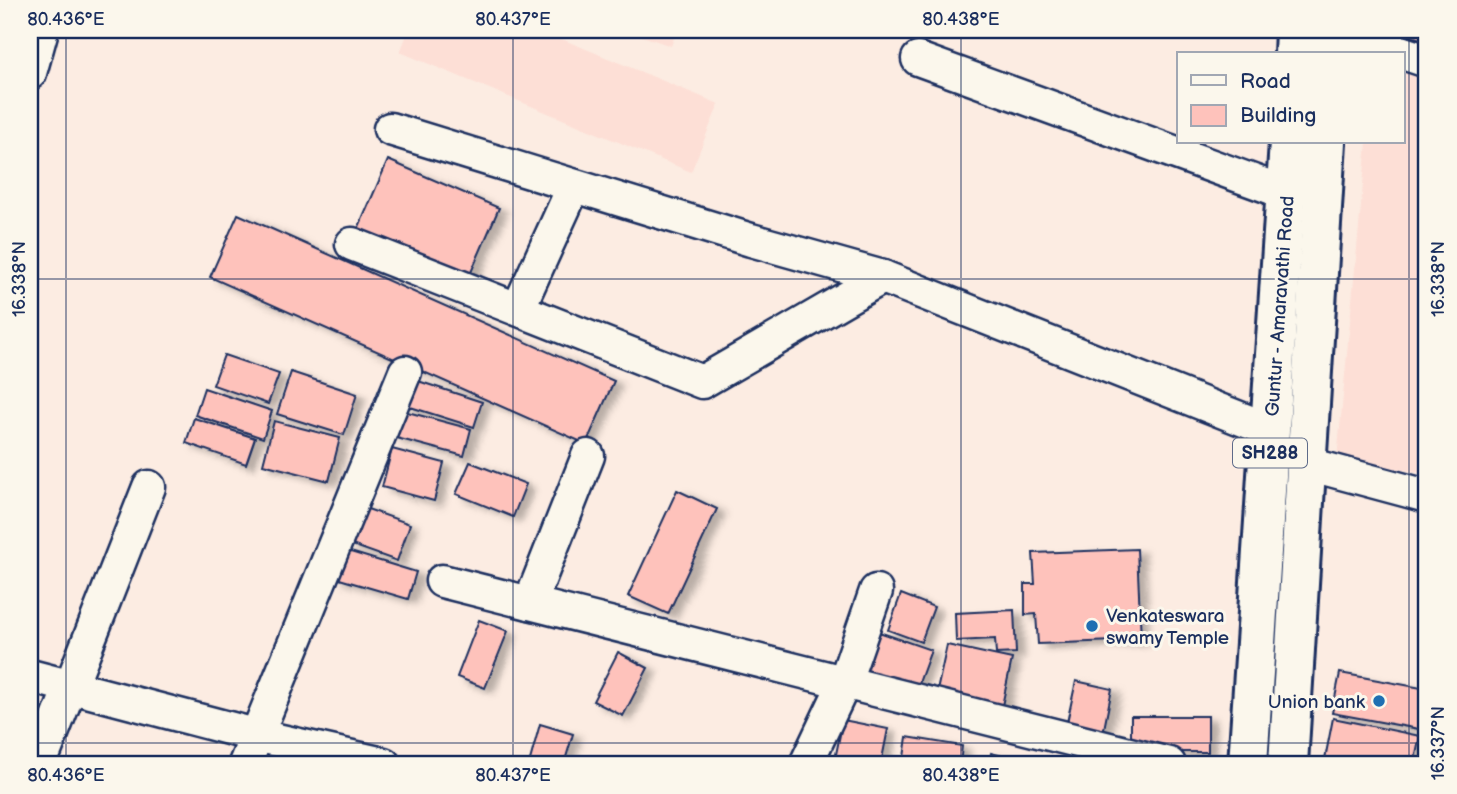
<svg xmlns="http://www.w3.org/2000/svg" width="1457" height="794" viewBox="0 0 1457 794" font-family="'Balsamiq Sans',sans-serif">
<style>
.built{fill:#fddfd6}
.building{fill:#fec2bb;stroke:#1b2f5e;stroke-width:2;filter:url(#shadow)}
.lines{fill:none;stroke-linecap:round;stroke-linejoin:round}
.street-casing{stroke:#1b2f5e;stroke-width:37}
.primary-casing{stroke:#1b2f5e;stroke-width:44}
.street{stroke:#fbf7ec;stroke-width:32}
.primary{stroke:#fbf7ec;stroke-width:38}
.ticks{fill:none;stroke:#1b2f5e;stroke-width:2;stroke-opacity:0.45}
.poi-dot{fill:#1f6fb2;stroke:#fbf7ec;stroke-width:2.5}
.labels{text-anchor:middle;stroke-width:6;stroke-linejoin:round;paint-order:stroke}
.shield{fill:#fbf7ec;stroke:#5e6b89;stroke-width:2}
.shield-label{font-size:18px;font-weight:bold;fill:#1b2f5e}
.street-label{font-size:19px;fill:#1b2f5e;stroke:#fbf7ec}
.poi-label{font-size:19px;fill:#1b2f5e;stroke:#fbf7ec;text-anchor:start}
.neatline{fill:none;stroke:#1b2f5e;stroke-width:2.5}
.ticks-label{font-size:18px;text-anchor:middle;fill:#1b2f5e}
</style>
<defs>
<filter id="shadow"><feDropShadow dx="8" dy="4.5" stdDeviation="3.5" flood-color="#0004"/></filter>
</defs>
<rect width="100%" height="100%" fill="#fcece2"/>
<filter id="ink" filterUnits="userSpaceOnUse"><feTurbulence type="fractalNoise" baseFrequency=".0143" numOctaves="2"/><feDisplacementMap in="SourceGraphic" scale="14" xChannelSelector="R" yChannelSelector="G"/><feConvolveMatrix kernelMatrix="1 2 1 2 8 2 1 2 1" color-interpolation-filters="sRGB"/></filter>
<g filter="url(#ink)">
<g class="built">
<polygon points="409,30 540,30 719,104 691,172 400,52"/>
<polygon points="625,30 677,30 671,46"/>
<polygon points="1378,30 1427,30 1427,474 1337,459 1367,142 1403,142 1403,54"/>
</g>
<g class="building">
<polygon points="1404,30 1427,30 1427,41 1402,33"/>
<polygon points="388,160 499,208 469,277 358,229"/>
<polygon points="238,214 614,381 586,444 210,277"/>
<polygon points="224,355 279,374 268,404 213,385"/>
<polygon points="291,372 357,394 344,435 277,414"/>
<polygon points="412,379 482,402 474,427 404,405"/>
<polygon points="204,388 272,411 263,438 195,415"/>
<polygon points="400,410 471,429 464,456 393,437"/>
<polygon points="194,418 255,438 246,464 186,443"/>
<polygon points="274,421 340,438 329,481 263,464"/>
<polygon points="392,449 444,463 434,501 382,487"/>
<polygon points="470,462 526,484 513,517 456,494"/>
<polygon points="677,490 717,509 668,614 628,596"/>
<polygon points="362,507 410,524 397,561 349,544"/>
<polygon points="1137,549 1141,640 1038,644 1036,614 1025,615 1025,584 1035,584 1033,553"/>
<polygon points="344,550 416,572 408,599 336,578"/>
<polygon points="901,594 934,607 921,642 888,630"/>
<polygon points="1014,610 1016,653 996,654 995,639 956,641 955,613"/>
<polygon points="479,620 508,631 485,688 457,677"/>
<polygon points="879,632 931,650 916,691 865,673"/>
<polygon points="947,645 1012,659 1000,715 935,700"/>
<polygon points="618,652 648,668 623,716 593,701"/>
<polygon points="1340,673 1427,689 1419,729 1332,713"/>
<polygon points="1076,681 1112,689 1103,734 1066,727"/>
<rect x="1131" y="716" width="77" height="36"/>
<polygon points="1333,718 1420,736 1414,764 1324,764"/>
<polygon points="843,720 888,729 881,764 834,764"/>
<polygon points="540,724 573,734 564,764 529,764"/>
<polygon points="907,737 962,746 960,764 903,764"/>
<polygon points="991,753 1035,764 989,764"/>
</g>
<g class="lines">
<g class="street-casing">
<g id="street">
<polyline points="1334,30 1427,61"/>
<polyline points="918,59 1286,193"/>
<polyline points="30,73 42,30"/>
<polyline points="390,129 751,240 883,277 1272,431"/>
<polyline points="352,244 702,382 883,277"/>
<polyline points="518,309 574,186"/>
<polyline points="1308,464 1427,496"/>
<polyline points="442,581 1169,764"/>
<polyline points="530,603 588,456"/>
<polyline points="30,676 255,735 384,764"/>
<polyline points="40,764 149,487"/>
<polyline points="245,764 405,372"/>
<polyline points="806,764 844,684 876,591"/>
</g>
</g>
<g class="primary-casing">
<g id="primary">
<polyline points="1294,54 1295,30"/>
<polyline points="1330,54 1332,30"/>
<polyline points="1248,764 1289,142"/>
<polyline points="1288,764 1326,142"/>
</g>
</g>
<use href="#street" class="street"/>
<use href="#primary" class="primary"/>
</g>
</g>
<path class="ticks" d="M 66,30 L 66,764M 513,30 L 513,764M 961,30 L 961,764M 1409,30 L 1409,764M 30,279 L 1427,279M 30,743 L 1427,743"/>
<g class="poi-dot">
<circle cx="1092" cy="626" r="7"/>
<circle cx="1379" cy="701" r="7"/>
</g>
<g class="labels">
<rect class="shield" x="1233" y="438.5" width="74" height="29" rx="5"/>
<g class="shield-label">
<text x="1270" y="459">SH288</text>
</g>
<g class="street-label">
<text transform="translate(1279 306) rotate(-86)" y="7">Guntur - Amaravathi Road</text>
</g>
<g class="poi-label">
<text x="1106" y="622">Venkateswara<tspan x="1106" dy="22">swamy Temple</tspan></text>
<text x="1365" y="708" text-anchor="end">Union bank</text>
</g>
</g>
<rect width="1457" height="794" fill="none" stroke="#fbf7ec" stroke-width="77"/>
<rect x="1177" y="52" width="228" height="91" fill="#fbf7ec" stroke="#a1a7b3" stroke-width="2"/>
<rect x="1191" y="75" width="35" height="10" fill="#fbf7ec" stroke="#a1a7b3" stroke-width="2"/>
<text x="1240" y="88" font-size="21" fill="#1b2f5e">Road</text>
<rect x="1191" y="105" width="35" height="21" fill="#fec2bb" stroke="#a1a7b3" stroke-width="2"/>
<text x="1240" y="122" font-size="21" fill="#1b2f5e">Building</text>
<rect x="38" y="38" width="1380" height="718" class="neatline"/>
<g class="ticks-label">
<text x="66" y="25">80.436°E</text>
<text x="513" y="25">80.437°E</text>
<text x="961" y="25">80.438°E</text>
<text transform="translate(19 279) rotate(-90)" y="6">16.338°N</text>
<text transform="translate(1438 279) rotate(-90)" y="6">16.338°N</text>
<text transform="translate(1438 743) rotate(-90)" y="6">16.337°N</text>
<text x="66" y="781">80.436°E</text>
<text x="513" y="781">80.437°E</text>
<text x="961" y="781">80.438°E</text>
</g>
</svg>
